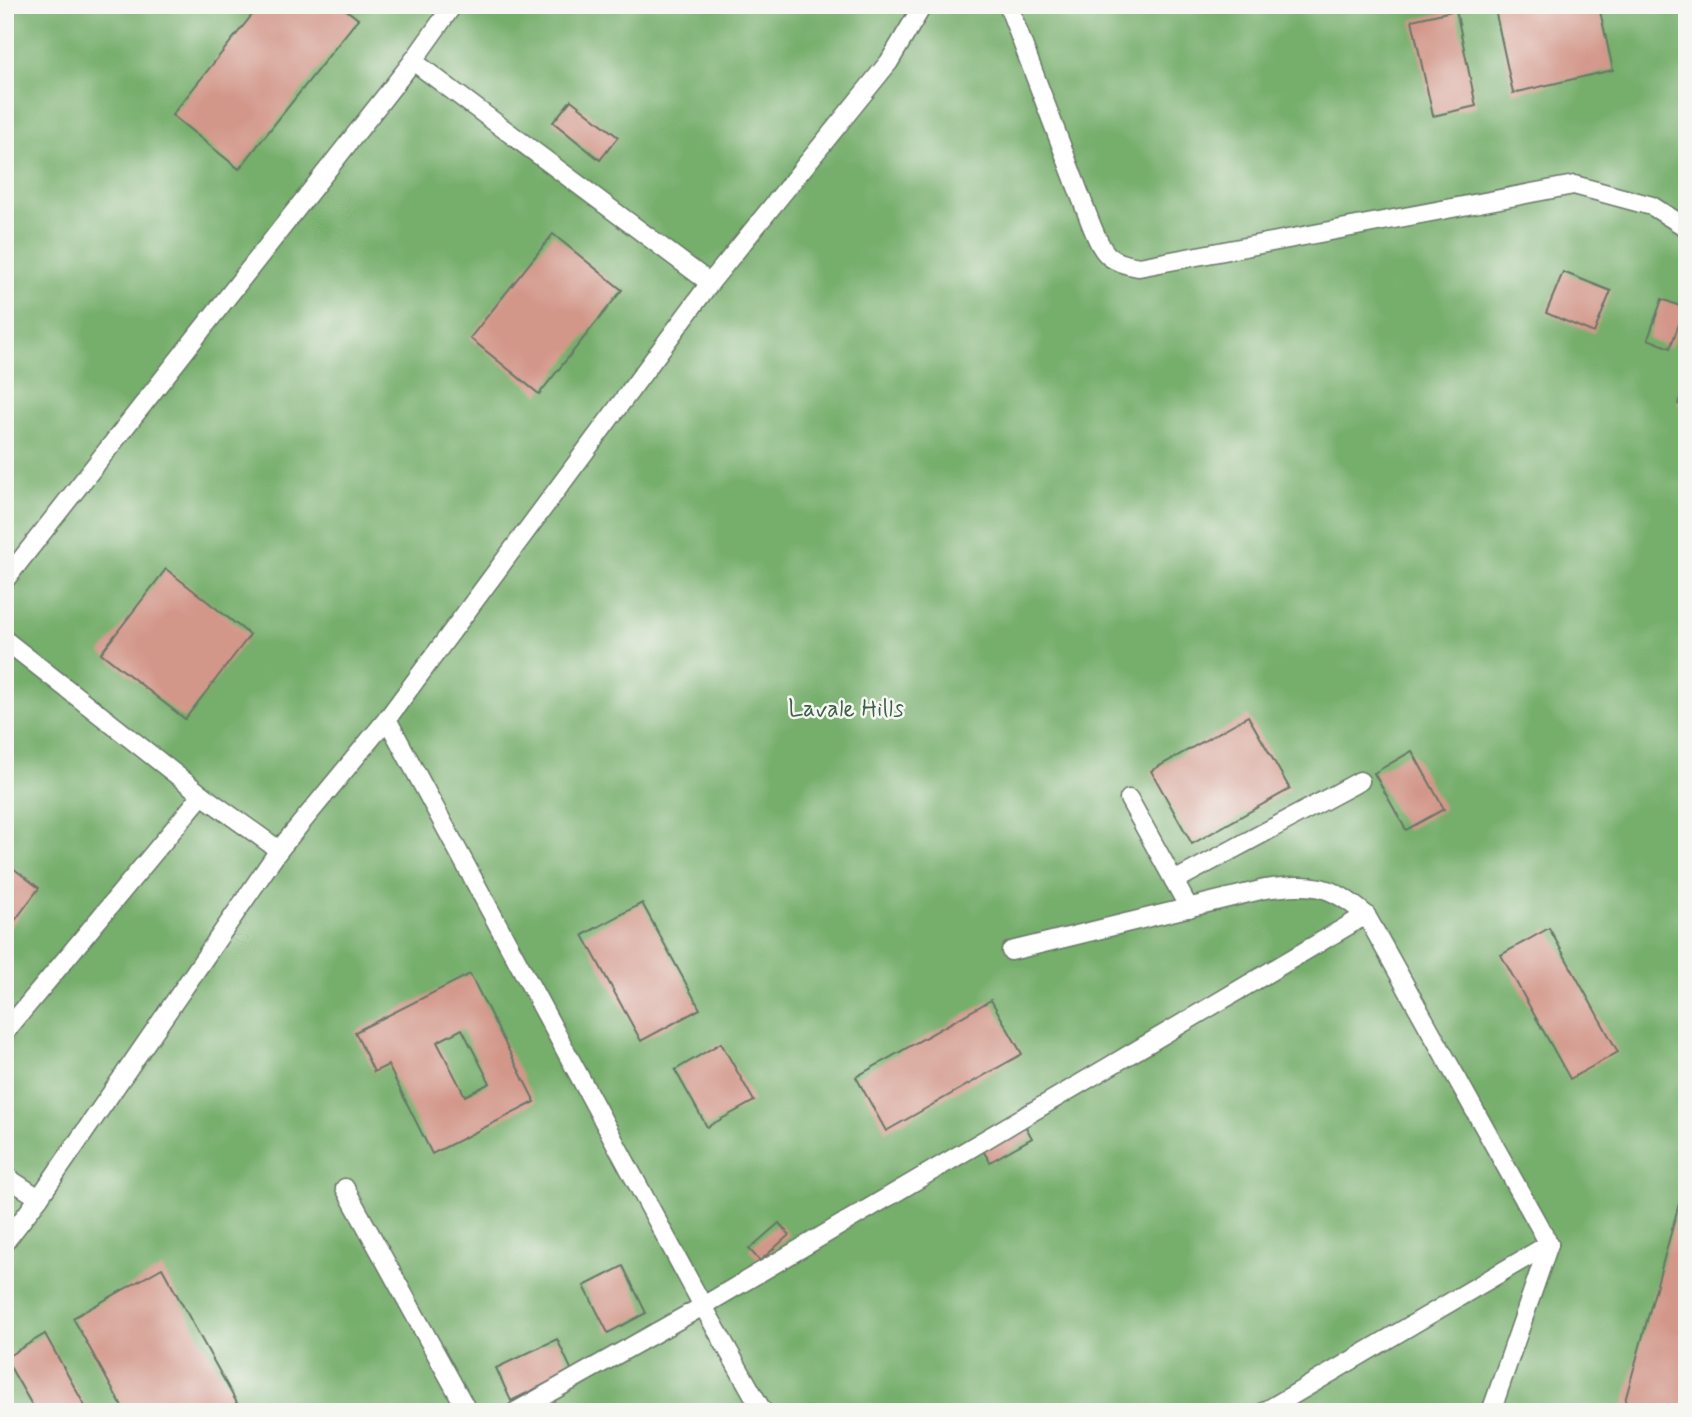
<svg xmlns="http://www.w3.org/2000/svg" width="1692" height="1417" viewBox="0 0 1692 1417" font-family="Mynerve,sans-serif">
<style>
.forest{fill:#76ae6c;stroke:#4a7650;stroke-width:2}
.building{fill:#d3978a;fill-rule:evenodd}
.lines{fill:none;stroke-linecap:round;stroke-linejoin:round}
.lane-casing{stroke:#687767;stroke-width:21}
.lane{stroke:#fff;stroke-width:18}
.labels{text-anchor:middle;stroke-width:5;stroke-linejoin:round;paint-order:stroke}
.park-label{font-size:24px;fill:#3c6046;stroke:#f6f6f2}
</style>
<rect width="100%" height="100%" fill="#f6f6f2"/>
<filter id="ink" filterUnits="userSpaceOnUse"><feTurbulence type="fractalNoise" baseFrequency=".0143" numOctaves="2"/><feDisplacementMap in="SourceGraphic" scale="14" xChannelSelector="R" yChannelSelector="G"/><feConvolveMatrix kernelMatrix="1 2 1 2 8 2 1 2 1" color-interpolation-filters="sRGB"/></filter>
<filter id="wash" filterUnits="userSpaceOnUse"><feTurbulence type="fractalNoise" baseFrequency=".00686" numOctaves="4" result="noise"/><feDisplacementMap in="SourceGraphic" scale="28" xChannelSelector="R" yChannelSelector="G"/><feGaussianBlur stdDeviation="1.57" result="paint"/><feColorMatrix in="noise" values="0 0 0 0 0 0 0 0 0 0 0 0 0 0 0 0 0 1.4 0 .05"/><feComposite in="paint" operator="in"/></filter>
<g filter="url(#wash)">
<rect width="100%" height="100%" fill="#f1e2c7"/>
<rect class="forest" x="5" y="5" width="1682" height="1407"/>
<g id="blocks">
<g class="building">
<polygon points="260,5 340,5 358,19 239,169 172,115"/>
<polygon points="1494,5 1621,5 1600,11 1613,70 1513,93"/>
<polygon points="1456,10 1476,106 1433,116 1412,20"/>
<polygon points="571,100 618,137 600,160 553,122"/>
<polygon points="553,234 622,290 539,394 470,338"/>
<polygon points="1563,272 1611,291 1594,333 1546,313"/>
<polygon points="1662,299 1685,308 1670,348 1648,339"/>
<polygon points="1687,382 1687,407 1678,404"/>
<polygon points="166,569 250,635 185,719 101,653"/>
<polygon points="1248,716 1290,789 1192,844 1151,771"/>
<polygon points="1412,751 1444,809 1406,830 1374,773"/>
<polygon points="5,862 39,888 5,934"/>
<polygon points="642,903 700,1009 641,1041 583,935"/>
<polygon points="1549,928 1618,1052 1570,1079 1501,955"/>
<path d="M 470,974 L 535,1102 L 432,1154 L 388,1065 L 374,1072 L 355,1032 ZM 462,1029 L 490,1083 L 465,1096 L 437,1042 Z"/>
<polygon points="991,1000 1022,1054 886,1131 856,1077"/>
<polygon points="721,1043 754,1101 707,1127 675,1070"/>
<polygon points="1022,1120 1032,1138 990,1162 979,1144"/>
<polygon points="1683,1189 1687,1190 1687,1412 1622,1412"/>
<polygon points="779,1223 789,1235 760,1261 749,1249"/>
<polygon points="623,1266 646,1313 608,1333 584,1286"/>
<polygon points="162,1268 237,1403 221,1412 125,1412 73,1318"/>
<polygon points="45,1334 85,1406 74,1412 36,1412 5,1358"/>
<polygon points="557,1339 572,1371 511,1401 496,1368"/>
</g>
</g>
</g>
<g filter="url(#ink)">
<use href="#blocks" fill-opacity="0" stroke="#687767" stroke-width="2"/>
<g class="lines">
<g class="lane-casing">
<g id="lane">
<path d="M 1008,5 L 1091,224 C 1103,253 1106,262 1139,267 L 1574,185 L 1652,206 L 1687,228"/>
<polyline points="413,61 453,5"/>
<polyline points="5,580 413,61 710,283"/>
<polyline points="5,640 202,795 279,850"/>
<polyline points="387,719 703,1306 763,1412"/>
<polyline points="1129,799 1189,908"/>
<polyline points="1174,881 1360,781"/>
<path d="M 1011,951 L 1265,889 C 1314,883 1328,883 1366,915"/>
<polyline points="5,1032 202,795"/>
<polyline points="5,1176 39,1198"/>
<polyline points="345,1188 468,1412"/>
<polyline points="5,1242 39,1198 279,850 387,719 710,283 889,62 923,5"/>
<polyline points="515,1412 703,1306 1366,915 1549,1244 1264,1412"/>
<polyline points="1491,1412 1549,1244"/>
</g>
</g>
<use href="#lane" class="lane"/>
</g>
</g>
<g class="labels">
<g class="park-label">
<text x="846" y="716">Lavale Hills</text>
</g>
</g>
<rect width="1692" height="1417" fill="none" stroke="#f6f6f2" stroke-width="28"/>
</svg>
